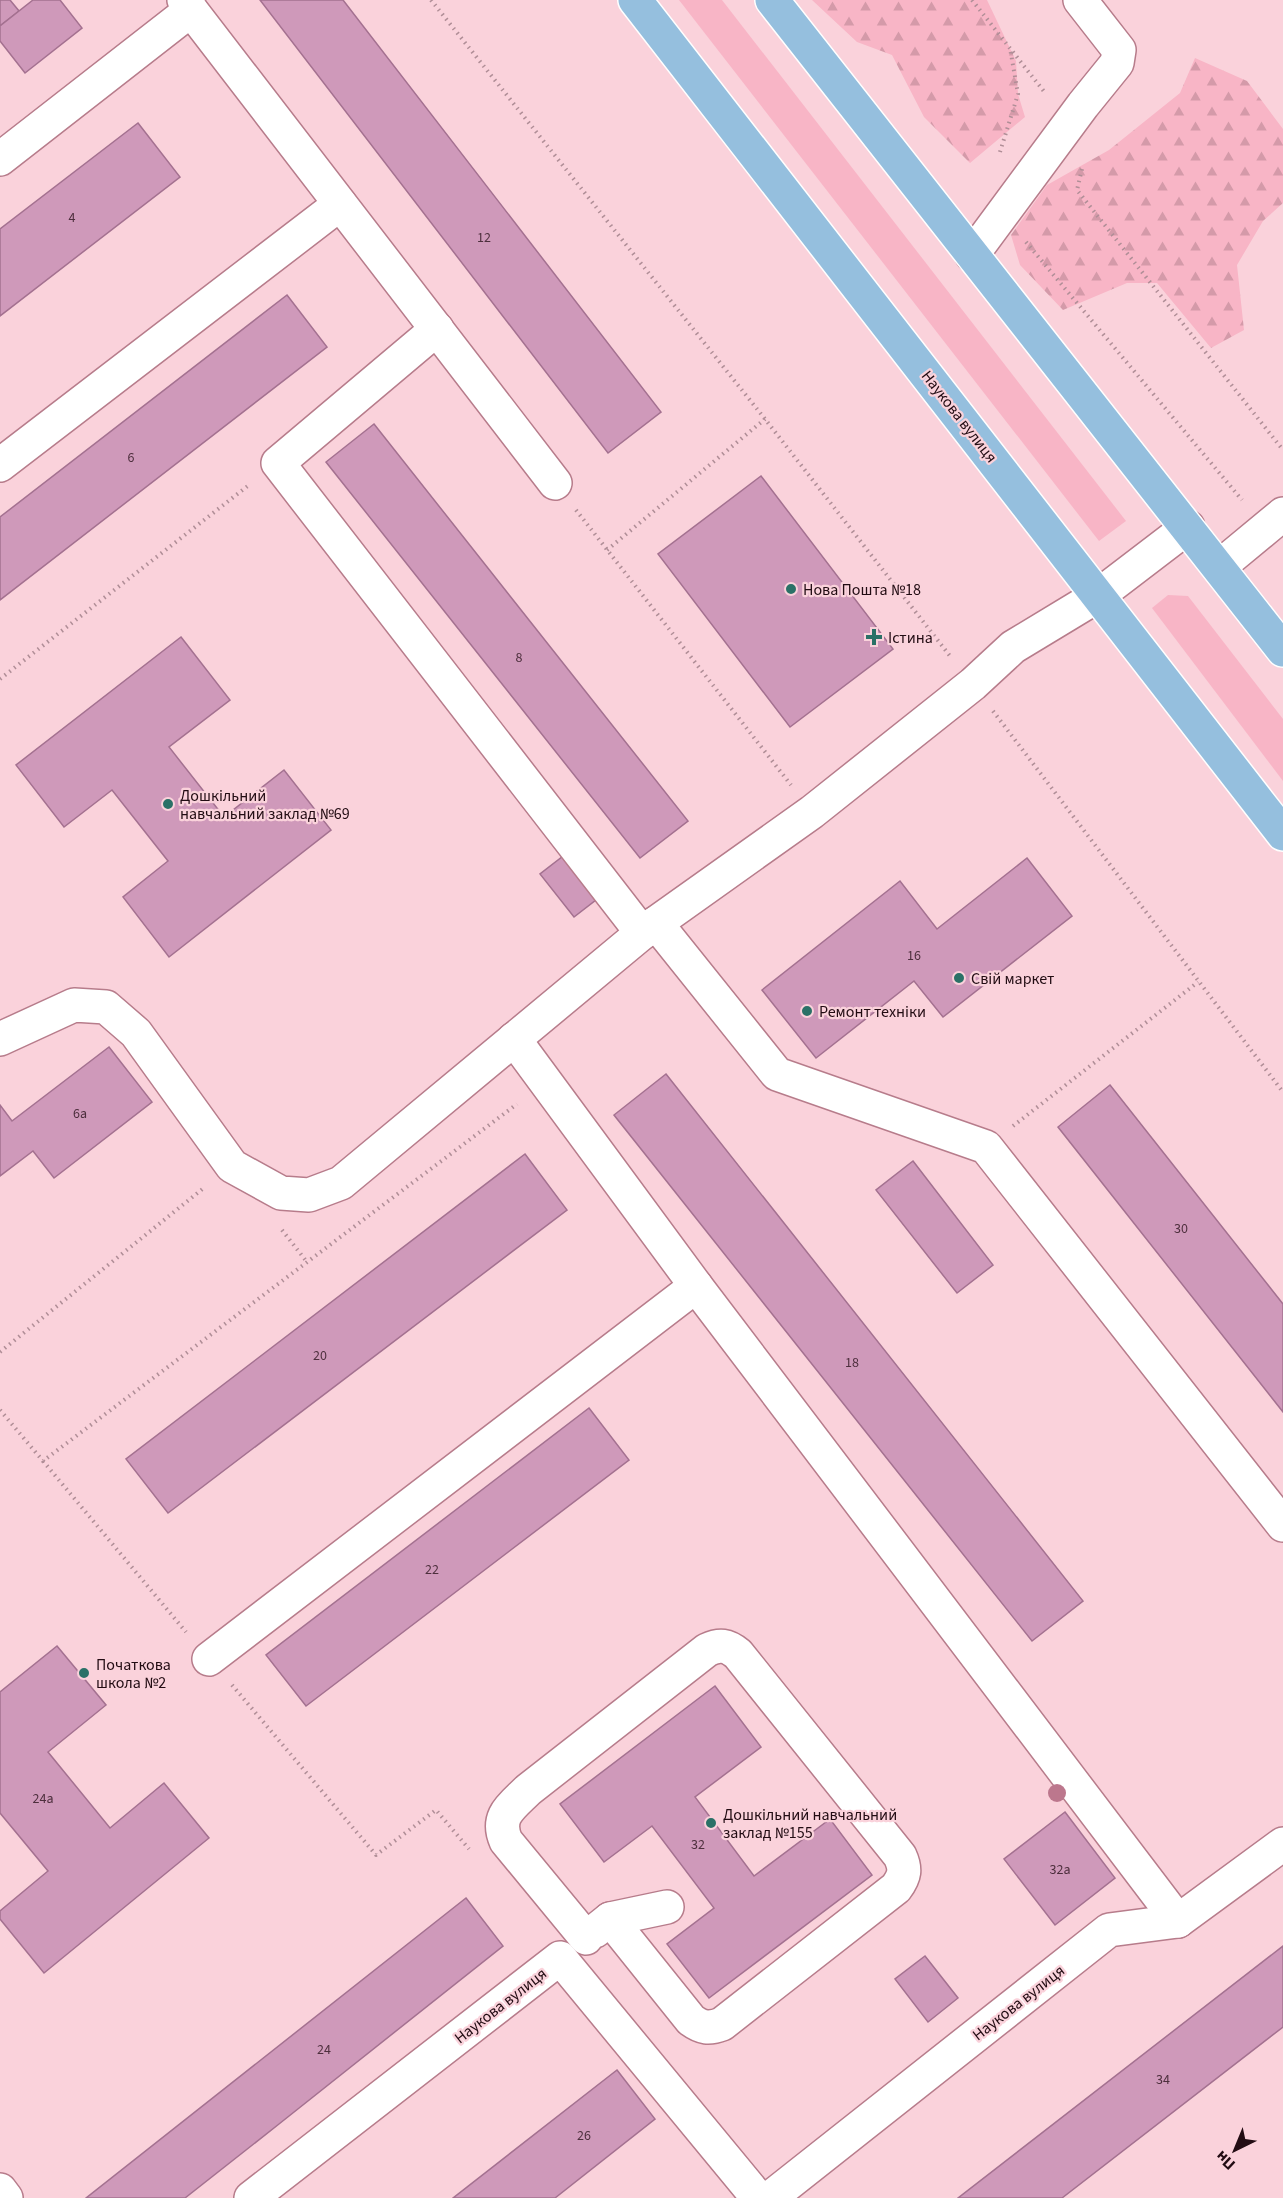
<svg xmlns="http://www.w3.org/2000/svg" width="1283" height="2198" viewBox="0 0 1283 2198" font-family="'Source Sans 3',sans-serif">
<style>
.green{fill:#f8b5c6}
.forest{fill:url(#forest-firs)}
.building{fill:#cf99ba;stroke:#a47190;stroke-width:1.5}
.lines{fill:none;stroke-linecap:round;stroke-linejoin:round}
.minor-casing{stroke:#b77c8b;stroke-width:36}
.major-casing{stroke:#fff;stroke-width:36}
.path{stroke:#b08e97;stroke-width:4;stroke-dasharray:1.5 4.5;stroke-linecap:butt}
.minor{stroke:#fff;stroke-width:33}
.major{stroke:#95bfde;stroke-width:33}
.tree{fill:#bc778d}
.poi-dot{fill:#2b7167;stroke:#fad2db;stroke-width:2}
.labels{text-anchor:middle;stroke-width:4.5;stroke-linejoin:round;paint-order:stroke}
.number-label{font-size:14px;fill:#4d2f3d}
.street-label{font-size:16px;fill:#220c13;stroke:#fad2db}
.poi-label{font-size:16px;fill:#220c13;stroke:#fad2db;text-anchor:start}
</style>
<defs>
<pattern id="forest-firs" width="22" height="20" patternUnits="userSpaceOnUse" patternTransform="scale(1.5)"><rect width="22" height="20" fill="#f8b5c6"/><path d="M5 1l3.5 6h-7zM16 11l3.5 6h-7z" fill="#d49aa9"/></pattern>
</defs>
<rect width="100%" height="100%" fill="#fad2db"/>
<g class="green">
<polygon points="679,0 722,0 1126,521 1099,541"/>
<polygon points="1168,595 1188,596 1283,719 1283,781 1152,608"/>
</g>
<g class="forest">
<polygon points="812,0 987,0 1016,61 1018,94 1025,117 970,163 924,117 892,55 857,42"/>
<polygon points="1195,58 1247,81 1283,129 1283,203 1263,221 1237,265 1244,330 1211,348 1157,283 1127,283 1063,310 1020,265 1011,235 1047,185 1109,150 1180,93"/>
</g>
<g class="building">
<polygon points="0,0 10,0 19,11 0,26"/>
<polygon points="33,0 60,0 82,28 25,73 0,41 0,26"/>
<polygon points="260,0 343,0 661,412 608,453"/>
<polygon points="138,123 180,177 0,316 0,229"/>
<polygon points="287,295 327,347 0,600 0,517"/>
<polygon points="374,424 688,821 640,858 326,462"/>
<polygon points="761,476 893,649 790,727 658,554"/>
<polygon points="181,637 230,700 169,747 224,817 284,770 331,830 169,957 123,897 168,861 112,790 64,827 16,765"/>
<polygon points="567,853 601,896 574,917 540,874"/>
<polygon points="1027,858 1072,916 943,1017 914,981 816,1058 762,990 900,881 937,929"/>
<polygon points="109,1047 152,1102 54,1178 33,1151 0,1176 0,1105 12,1121"/>
<polygon points="666,1074 1083,1601 1032,1641 614,1115"/>
<polygon points="1110,1085 1283,1304 1283,1412 1058,1127"/>
<polygon points="525,1154 567,1210 168,1513 126,1459"/>
<polygon points="913,1161 993,1265 957,1293 876,1190"/>
<polygon points="589,1408 629,1460 306,1706 266,1655"/>
<polygon points="57,1646 106,1705 48,1752 110,1828 164,1783 209,1838 44,1973 0,1919 0,1911 48,1871 0,1813 0,1692"/>
<polygon points="715,1686 761,1747 695,1797 754,1876 830,1819 872,1875 709,1998 667,1944 714,1908 652,1826 604,1862 560,1804"/>
<polygon points="1065,1812 1115,1878 1055,1925 1004,1859"/>
<polygon points="466,1898 503,1946 279,2124 185,2198 86,2198"/>
<polygon points="1283,1946 1283,2027 1062,2198 958,2198"/>
<polygon points="925,1956 958,1998 928,2022 895,1979"/>
<polygon points="617,2070 655,2119 555,2198 453,2198"/>
</g>
<g class="lines">
<g class="minor-casing">
<g id="minor">
<polyline points="191,10 555,483"/>
<polyline points="0,159 191,10 184,0"/>
<polyline points="972,255 1083,105 1117,63 1119,50 1080,0"/>
<polyline points="437,329 278,463 642,933"/>
<polyline points="0,465 340,204"/>
<polyline points="1219,567 1283,514"/>
<polyline points="656,923 777,1074 986,1147 1283,1525"/>
<polyline points="0,1039 74,1005 106,1007 136,1033 232,1166 281,1193 309,1195 341,1183 642,933 812,812 973,684 1013,647 1099,595 1188,527"/>
<polyline points="514,1039 696,1286 1178,1921"/>
<polyline points="209,1659 696,1286"/>
<polyline points="595,1931 610,1919 667,1907"/>
<path d="M 586,1938 L 506,1841 C 495,1816 512,1806 528,1790 L 707,1650 C 720,1644 727,1645 738,1654 L 900,1856 C 906,1869 905,1876 896,1888 L 722,2024 C 709,2029 702,2028 691,2020 L 610,1919"/>
<polyline points="0,2190 6,2198"/>
<polyline points="251,2198 560,1958 758,2198"/>
<polyline points="770,2198 1109,1930 1178,1921 1283,1844"/>
</g>
</g>
<g class="major-casing">
<g id="major">
<polyline points="635,0 1283,834"/>
<polyline points="772,0 1283,650"/>
</g>
</g>
<g class="path">
<polyline points="431,0 765,419 950,656"/>
<polyline points="972,0 1046,94"/>
<polyline points="1000,152 1018,94 1010,48"/>
<polyline points="1082,169 1077,190 1283,450"/>
<polyline points="1026,242 1242,500"/>
<polyline points="576,510 791,785"/>
<polyline points="607,550 765,419"/>
<polyline points="0,679 249,485"/>
<polyline points="993,711 1283,1092"/>
<polyline points="1013,1126 1198,982"/>
<polyline points="282,1230 307,1262"/>
<polyline points="0,1352 205,1187"/>
<polyline points="0,1410 43,1461 517,1104"/>
<polyline points="43,1461 186,1632"/>
<polyline points="232,1685 376,1855 436,1810 469,1849"/>
</g>
<use href="#minor" class="minor"/>
<use href="#major" class="major"/>
</g>
<circle class="tree" cx="1057" cy="1793" r="9"/>
<g class="poi-dot">
<circle cx="791" cy="589" r="6"/>
<path d="M871 628h6v6h6v6h-6v6h-6v-6h-6v-6h6z"/>
<circle cx="168" cy="804" r="6"/>
<circle cx="959" cy="978" r="6"/>
<circle cx="807" cy="1011" r="6"/>
<circle cx="84" cy="1673" r="6"/>
<circle cx="711" cy="1823" r="6"/>
</g>
<g class="labels">
<g class="number-label">
<text x="72" y="222">4</text>
<text x="484" y="242">12</text>
<text x="131" y="462">6</text>
<text x="519" y="662">8</text>
<text x="914" y="960">16</text>
<text x="80" y="1118">6а</text>
<text x="1181" y="1233">30</text>
<text x="320" y="1360">20</text>
<text x="852" y="1367">18</text>
<text x="432" y="1574">22</text>
<text x="43" y="1803">24а</text>
<text x="698" y="1849">32</text>
<text x="1060" y="1874">32а</text>
<text x="324" y="2054">24</text>
<text x="1163" y="2084">34</text>
<text x="584" y="2140">26</text>
</g>
<g class="street-label">
<text transform="translate(960 416) rotate(52)" y="6">Наукова вулиця</text>
<text transform="translate(1018 2002) rotate(-38)" y="6">Наукова вулиця</text>
<text transform="translate(500 2005) rotate(-38)" y="6">Наукова вулиця</text>
</g>
<g class="poi-label">
<text x="803" y="595">Нова Пошта №18</text>
<text x="888" y="643">Істина</text>
<text x="180" y="801">Дошкільний<tspan x="180" dy="18">навчальний заклад №69</tspan></text>
<text x="971" y="984">Свiй маркет</text>
<text x="819" y="1017">Ремонт техніки</text>
<text x="96" y="1670">Початкова<tspan x="96" dy="18">школа №2</tspan></text>
<text x="723" y="1820">Дошкільний навчальний<tspan x="723" dy="18">заклад №155</tspan></text>
</g>
</g>
<g transform="translate(1235 2150) rotate(223)" stroke="#fad2db" stroke-width="4.5" paint-order="stroke">
<path d="M0-4.5L10 22L0 15L-10 22Z" fill="#220c13"/>
<text y="-9" font-size="16" font-weight="bold" text-anchor="middle" fill="#220c13">Пн</text>
</g>
</svg>
